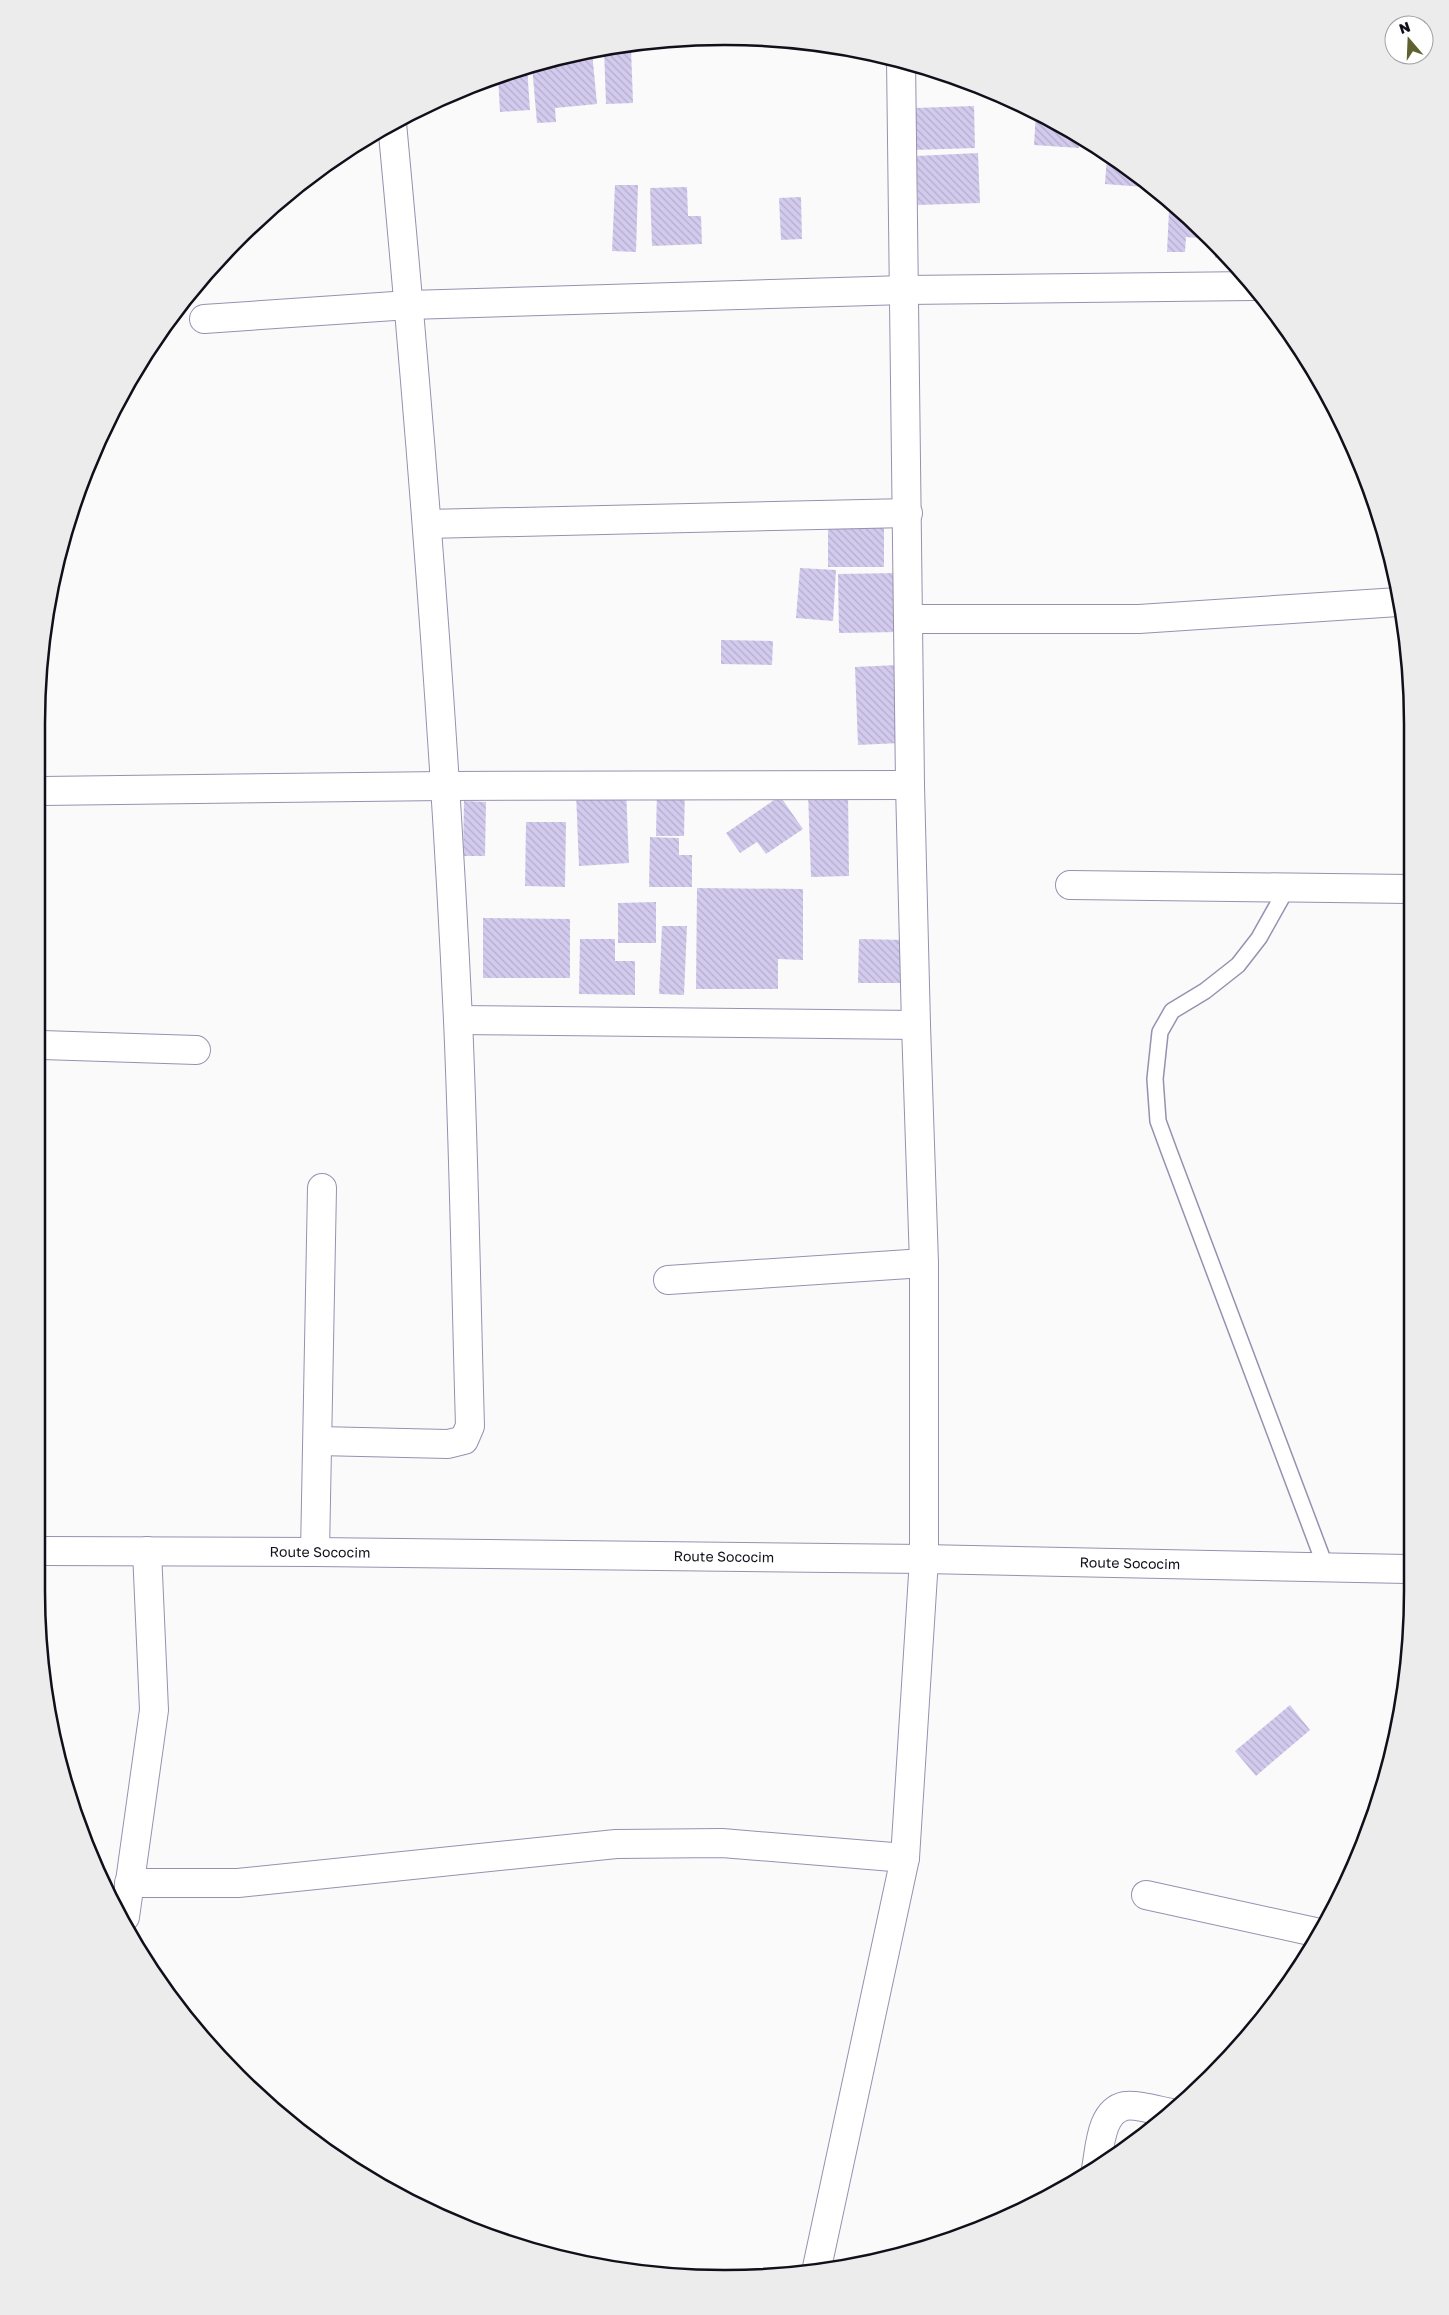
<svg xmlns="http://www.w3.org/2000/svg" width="1449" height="2315" viewBox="0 0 1449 2315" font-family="'Golos Text',sans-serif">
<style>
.building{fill:url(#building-back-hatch)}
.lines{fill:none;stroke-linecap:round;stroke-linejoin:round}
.service-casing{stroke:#9890b0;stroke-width:18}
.minor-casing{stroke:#9890b0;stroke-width:30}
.tertiary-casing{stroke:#9890b0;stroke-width:30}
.service{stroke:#fff;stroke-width:15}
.minor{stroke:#fff;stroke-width:28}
.tertiary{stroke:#fff;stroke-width:28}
.labels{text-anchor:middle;stroke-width:4;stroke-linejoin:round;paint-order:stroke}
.street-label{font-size:14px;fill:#120f1a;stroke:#fff}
.rim{fill:none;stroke:#120f1a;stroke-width:2.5}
</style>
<defs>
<pattern id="building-back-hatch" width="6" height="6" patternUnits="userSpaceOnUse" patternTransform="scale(1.25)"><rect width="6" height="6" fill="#d3cbed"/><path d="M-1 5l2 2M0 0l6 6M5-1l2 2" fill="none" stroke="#b4adcb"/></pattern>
</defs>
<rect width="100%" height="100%" fill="#fafafa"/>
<g class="building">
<polygon points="631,48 633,103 606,104 604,49"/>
<polygon points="592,52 597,104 555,108 556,122 537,123 532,66"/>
<polygon points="527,67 530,110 500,112 498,75"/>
<polygon points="974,106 975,148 915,150 914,108"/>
<polygon points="1036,112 1079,139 1079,148 1034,145"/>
<polygon points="978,153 980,203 918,205 916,156"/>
<polygon points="1107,156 1144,179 1144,187 1105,184"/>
<polygon points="615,185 638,185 636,252 612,251"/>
<polygon points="687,187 688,216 701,216 702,244 652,246 650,188"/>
<polygon points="801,197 802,239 781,240 779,198"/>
<polygon points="1169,210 1178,211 1199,230 1198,238 1186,237 1185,252 1167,252"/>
<polygon points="1215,245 1216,247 1228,257 1215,258"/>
<polygon points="828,527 884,528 884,567 828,567"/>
<polygon points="800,568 836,570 833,621 796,618"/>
<polygon points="898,573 899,632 839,633 838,574"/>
<polygon points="721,640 773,641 772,665 721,664"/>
<polygon points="897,665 900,743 858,745 855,667"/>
<polygon points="657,788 685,788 684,836 656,836"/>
<polygon points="626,789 629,863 579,866 576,792"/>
<polygon points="848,792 849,876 811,877 808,793"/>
<polygon points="780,796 803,829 766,854 757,842 740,853 726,833"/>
<polygon points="464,801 486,802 485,856 463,856"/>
<polygon points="526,822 566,822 565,887 525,886"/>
<polygon points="650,837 679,838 679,855 692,855 692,887 649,887"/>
<polygon points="697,888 803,889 803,960 778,959 778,989 696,989"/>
<polygon points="656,902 656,943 618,943 618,903"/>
<polygon points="483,918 570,919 570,978 483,978"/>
<polygon points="662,926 687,926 684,995 659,994"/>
<polygon points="580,939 615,939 615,961 635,961 635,995 579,994"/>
<polygon points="859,939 905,940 904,983 858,983"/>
<polygon points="1290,1705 1310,1730 1256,1776 1235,1751"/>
</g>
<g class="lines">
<g class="service-casing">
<polyline id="service" points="1287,888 1259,938 1238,965 1205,991 1172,1011 1160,1032 1155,1079 1158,1121 1169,1151 1326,1568"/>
</g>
<g class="minor-casing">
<g id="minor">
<polyline points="204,319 409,305 905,290 1253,286"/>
<polyline points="427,524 908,513"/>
<polyline points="910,619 1139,619 1398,602"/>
<polyline points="42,791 444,786 910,785"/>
<polyline points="1070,885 1410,889"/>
<polyline points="458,1020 916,1025"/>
<polyline points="42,1045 196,1050"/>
<polyline points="668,1280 924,1263"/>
<path d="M 318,1441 L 448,1444 L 464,1440 L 470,1426 C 466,1291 464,1155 458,1020 C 444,720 420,421 392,123"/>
<polyline points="315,1552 322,1188"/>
<polyline points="129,1883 238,1883 616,1844 722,1843 905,1858"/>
<polyline points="1146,1895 1315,1932"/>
<polyline points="125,1917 154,1710 147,1551"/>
<path d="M 1096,2169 C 1100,2149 1100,2111 1125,2106 C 1136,2104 1160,2111 1171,2113"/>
<polyline points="816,2272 905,1858 924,1559 924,1263 916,1025 910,785 901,59"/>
</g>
</g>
<g class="tertiary-casing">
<g id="tertiary">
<path id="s1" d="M 42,1551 L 315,1552 L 924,1559 L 1407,1569"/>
</g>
</g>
<use href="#service" class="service"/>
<use href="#minor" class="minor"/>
<use href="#tertiary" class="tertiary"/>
</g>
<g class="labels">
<g class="street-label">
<text dy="5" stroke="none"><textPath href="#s1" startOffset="278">Route Sococim</textPath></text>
<text dy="5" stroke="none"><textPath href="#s1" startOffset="682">Route Sococim</textPath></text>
<text dy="5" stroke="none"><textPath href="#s1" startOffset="1088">Route Sococim</textPath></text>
</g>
</g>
<path d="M0 0H1449V2315H0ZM724 45H725A679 679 0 0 1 1404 724V1591A679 679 0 0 1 725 2270H724A679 679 0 0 1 45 1591V724A679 679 0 0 1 724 45Z" fill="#ececed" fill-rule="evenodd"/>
<path class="rim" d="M724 45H725A679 679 0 0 1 1404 724V1591A679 679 0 0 1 725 2270H724A679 679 0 0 1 45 1591V724A679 679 0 0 1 724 45Z"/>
<g transform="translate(1409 40) rotate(341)"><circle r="24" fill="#ffffff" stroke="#a09fa3"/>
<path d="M0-4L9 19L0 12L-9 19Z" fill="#5f622f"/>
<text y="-8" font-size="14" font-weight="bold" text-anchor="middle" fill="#120f1a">N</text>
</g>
</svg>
